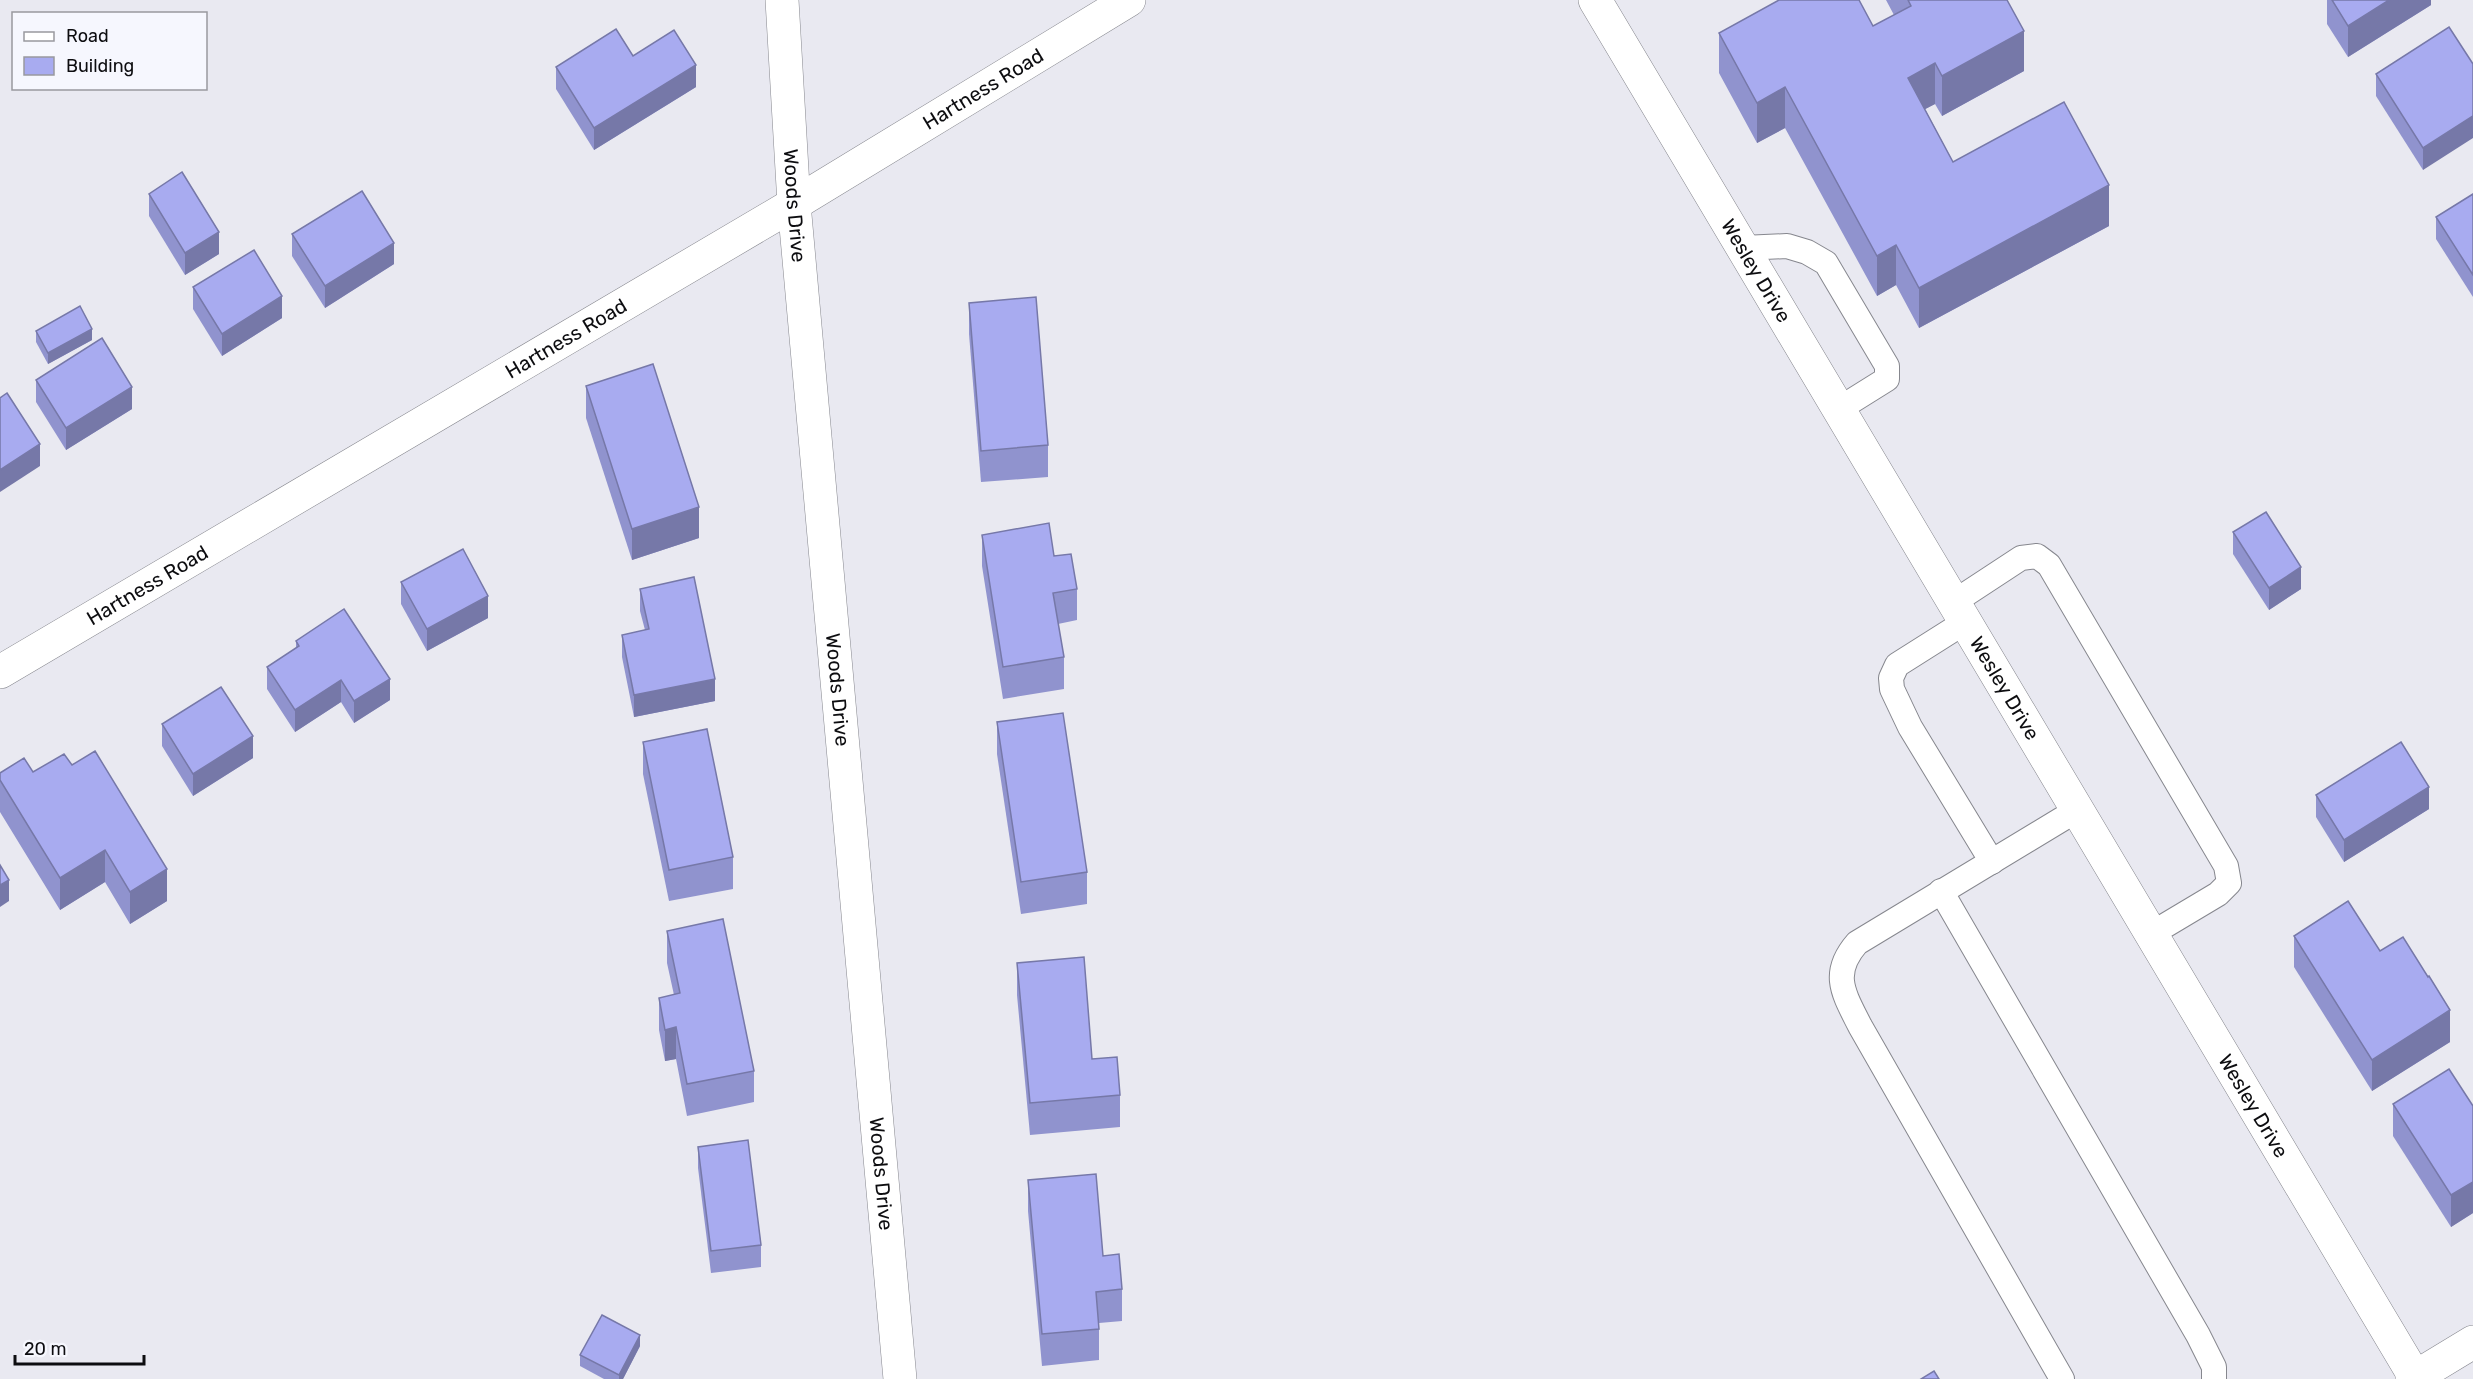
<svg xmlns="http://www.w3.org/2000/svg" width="2473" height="1379" viewBox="0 0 2473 1379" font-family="Rubik,sans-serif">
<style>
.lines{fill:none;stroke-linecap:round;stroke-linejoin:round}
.lane-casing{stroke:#86878e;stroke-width:26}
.street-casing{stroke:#86878e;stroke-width:34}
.secondary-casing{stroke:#86878e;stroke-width:34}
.lane{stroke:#fff;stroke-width:24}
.street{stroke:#fff;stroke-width:33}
.secondary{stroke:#fff;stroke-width:33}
.wall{fill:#9093ce}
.shaded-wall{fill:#7678a8}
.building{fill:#a8abf0;stroke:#7678a8;stroke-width:1.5}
.labels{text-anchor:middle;stroke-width:4.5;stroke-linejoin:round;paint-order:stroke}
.street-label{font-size:20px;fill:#0d0d10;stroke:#f6f7fe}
</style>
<rect width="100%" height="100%" fill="#e9e9f1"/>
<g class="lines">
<g class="lane-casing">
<g id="lane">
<polyline points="1743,248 1787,246 1807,252 1826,263 1887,366 1887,379 1839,409"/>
<polyline points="1954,602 2021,558 2037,556 2049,565 2226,866 2229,883 2218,894 2151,934"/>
<polyline points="1965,622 1897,665 1891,678 1892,689 1910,727 1992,862"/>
<polyline points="1941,891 2198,1335 2214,1367 2214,1379"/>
<path d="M 2062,1379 L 1860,1026 C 1844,994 1830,974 1857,943 L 2077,810"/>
</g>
</g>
<g class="street-casing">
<g id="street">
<path id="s1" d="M 1595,0 L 2415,1377"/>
<polyline points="2412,1379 2473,1342"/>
</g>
</g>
<g class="secondary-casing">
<g id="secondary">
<path id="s2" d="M 782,0 L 794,204 L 900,1379"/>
<path id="s3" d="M 0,672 L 794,204 L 1129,0"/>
</g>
</g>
<use href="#lane" class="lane"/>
<use href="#street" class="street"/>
<use href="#secondary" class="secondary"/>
</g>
<g class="wall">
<polygon points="1886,0 2007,0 2024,71 1942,116 1935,104 1925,109 1953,162 2109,226 1919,328 1896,285 1877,296 1785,128 1757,143 1719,73 1719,33 1873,26 1894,15"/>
<polygon points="2327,0 2431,0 2431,5 2348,57 2327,24"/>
<polygon points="633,56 696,87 594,150 556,89 556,67"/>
<polygon points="2473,64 2423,170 2376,96 2376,74"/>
<polygon points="149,194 219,254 185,275 149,216"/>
<polygon points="2473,194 2473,297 2436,239 2436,217"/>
<polygon points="292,234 394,264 325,308 292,256"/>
<polygon points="193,287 282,318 222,356 193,309"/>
<polygon points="969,303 1048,445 1048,477 981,482 969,334"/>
<polygon points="36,331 92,340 48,364 36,342"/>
<polygon points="36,380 132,409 66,450 36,402"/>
<polygon points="586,386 699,538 632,560 586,418"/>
<polygon points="2233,532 2301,589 2269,610 2233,554"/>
<polygon points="982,535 1054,556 1077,589 1077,620 1058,624 1064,657 1064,689 1003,699 982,566"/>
<polygon points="401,582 488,618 427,651 401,604"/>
<polygon points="640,589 715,701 634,717 622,657 622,635 645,630 640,611"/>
<polygon points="296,641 390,700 354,723 341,702 295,732 267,689 267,667 296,648"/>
<polygon points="997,722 1087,872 1087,904 1021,914 997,754"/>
<polygon points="162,724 253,758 193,796 162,746"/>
<polygon points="643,742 733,857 733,889 669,901 643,774"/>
<polygon points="72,765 167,901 130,924 105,882 60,910 0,812 0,773 33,772"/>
<polygon points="2316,795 2429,809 2344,862 2316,817"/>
<polygon points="667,931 754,1071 754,1102 687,1116 676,1059 665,1061 659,1030 659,998 674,995 667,963"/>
<polygon points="2294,936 2380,951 2450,1042 2372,1091 2294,967"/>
<polygon points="1017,963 1120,1095 1120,1127 1030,1135 1017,995"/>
<polygon points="2393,1104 2473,1106 2473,1213 2451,1227 2393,1136"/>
<polygon points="698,1147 761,1245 761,1267 711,1273 698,1168"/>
<polygon points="1028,1180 1103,1256 1122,1289 1122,1321 1099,1323 1099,1360 1042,1366 1028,1211"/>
<polygon points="640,1346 623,1379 604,1379 580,1366 580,1355"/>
</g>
<g class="shaded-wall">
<polygon points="2389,0 2431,0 2431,5 2348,57 2348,26"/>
<polygon points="2024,31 2024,71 1942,116 1942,76"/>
<polygon points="1935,63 1935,104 1908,118 1908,78"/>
<polygon points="696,65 696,87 594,150 594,128"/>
<polygon points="1785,87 1785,128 1757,143 1757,103"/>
<polygon points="2473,116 2473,138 2423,170 2423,148"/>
<polygon points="2109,185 2109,226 1919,328 1919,288"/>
<polygon points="219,232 219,254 185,275 185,253"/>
<polygon points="394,243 394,264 325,308 325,286"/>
<polygon points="1896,245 1896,285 1877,296 1877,256"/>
<polygon points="282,296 282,318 222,356 222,334"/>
<polygon points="92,329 92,340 48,364 48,353"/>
<polygon points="132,387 132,409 66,450 66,428"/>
<polygon points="40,444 40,466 0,492 0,470"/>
<polygon points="699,507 699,538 632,560 632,529"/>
<polygon points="2301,567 2301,589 2269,610 2269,588"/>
<polygon points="488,596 488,618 427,651 427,629"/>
<polygon points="390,679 390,700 354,723 354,701"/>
<polygon points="715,679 715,701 634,717 634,695"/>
<polygon points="341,680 341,702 295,732 295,710"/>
<polygon points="253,736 253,758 193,796 193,774"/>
<polygon points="2429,787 2429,809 2344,862 2344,840"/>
<polygon points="105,850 105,882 60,910 60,878"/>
<polygon points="167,869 167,901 130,924 130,892"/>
<polygon points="9,880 9,901 0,907 0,885"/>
<polygon points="2450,1010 2450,1042 2372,1091 2372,1060"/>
<polygon points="676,1027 676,1059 665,1061 665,1030"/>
<polygon points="2473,1182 2473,1213 2451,1227 2451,1195"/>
<polygon points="640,1335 640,1346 623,1379 619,1379 619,1375"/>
</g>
<g class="building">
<polygon points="1779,0 1859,0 1873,26 1911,6 1908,0 2007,0 2024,31 1942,76 1935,63 1908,78 1953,162 2064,102 2109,185 1919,288 1896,245 1877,256 1785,87 1757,103 1719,33"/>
<polygon points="2332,0 2389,0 2348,26"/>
<polygon points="2449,27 2473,64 2473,116 2423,148 2376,74"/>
<polygon points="616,29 633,56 674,30 696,65 594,128 556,67"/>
<polygon points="182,172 219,232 185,253 149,194"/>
<polygon points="362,191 394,243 325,286 292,234"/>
<polygon points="2473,194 2473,275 2436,217"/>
<polygon points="254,250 282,296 222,334 193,287"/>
<polygon points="1036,297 1048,445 981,451 969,303"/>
<polygon points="80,306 92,329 48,353 36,331"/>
<polygon points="102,338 132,387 66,428 36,380"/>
<polygon points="653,364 699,507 632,529 586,386"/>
<polygon points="7,393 40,444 0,470 0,398"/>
<polygon points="2266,512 2301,567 2269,588 2233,532"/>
<polygon points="1049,523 1054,556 1071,554 1077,589 1053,593 1064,657 1003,667 982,535"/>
<polygon points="463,549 488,596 427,629 401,582"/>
<polygon points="694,577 715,679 634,695 622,635 649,629 640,589"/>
<polygon points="344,609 390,679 354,701 341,680 295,710 267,667 299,646 296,641"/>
<polygon points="221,687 253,736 193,774 162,724"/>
<polygon points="1063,713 1087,872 1021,882 997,722"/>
<polygon points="707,729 733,857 669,870 643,742"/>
<polygon points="2401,742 2429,787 2344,840 2316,795"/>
<polygon points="95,751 167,869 130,892 105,850 60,878 0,780 0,773 24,758 33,772 64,754 72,765"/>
<polygon points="0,865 9,880 0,885"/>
<polygon points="2348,901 2380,951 2403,937 2428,977 2429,976 2450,1010 2372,1060 2294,936"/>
<polygon points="723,919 754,1071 687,1084 676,1027 665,1030 659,998 680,993 667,931"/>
<polygon points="1084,957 1092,1059 1117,1057 1120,1095 1030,1103 1017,963"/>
<polygon points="2449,1069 2473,1106 2473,1182 2451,1195 2393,1104"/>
<polygon points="748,1140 761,1245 711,1251 698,1147"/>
<polygon points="1096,1174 1103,1256 1119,1254 1122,1289 1096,1292 1099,1329 1042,1334 1028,1180"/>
<polygon points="602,1315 640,1335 619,1375 580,1355"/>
<polygon points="1934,1371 1939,1379 1921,1379"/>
</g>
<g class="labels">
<g class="street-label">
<text dy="7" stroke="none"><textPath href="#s3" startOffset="1143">Hartness Road</textPath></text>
<text dy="7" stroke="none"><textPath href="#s2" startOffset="206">Woods Drive</textPath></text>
<text dy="7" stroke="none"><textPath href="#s1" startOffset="315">Wesley Drive</textPath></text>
<text dy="7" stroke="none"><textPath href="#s3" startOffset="657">Hartness Road</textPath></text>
<text dy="7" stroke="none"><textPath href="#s3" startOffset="171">Hartness Road</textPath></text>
<text dy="7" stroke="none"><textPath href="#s1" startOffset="801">Wesley Drive</textPath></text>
<text dy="7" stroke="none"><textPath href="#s2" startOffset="692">Woods Drive</textPath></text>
<text dy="7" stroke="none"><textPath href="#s1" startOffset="1287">Wesley Drive</textPath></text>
<text dy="7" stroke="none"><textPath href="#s2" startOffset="1178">Woods Drive</textPath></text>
</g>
</g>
<rect x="12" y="12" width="195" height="78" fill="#f6f7fe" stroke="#99999f" stroke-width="1.5"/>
<rect x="24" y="32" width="30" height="9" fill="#ffffff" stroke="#99999f" stroke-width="1.5"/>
<text x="66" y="42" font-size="18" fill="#0d0d10">Road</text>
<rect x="24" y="57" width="30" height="18" fill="#a8abf0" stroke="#99999f" stroke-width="1.5"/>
<text x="66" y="72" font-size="18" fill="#0d0d10">Building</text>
<path d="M15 1355v9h129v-9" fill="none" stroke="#0d0d10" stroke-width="3"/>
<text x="24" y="1355" font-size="18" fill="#0d0d10" stroke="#f6f7fe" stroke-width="4.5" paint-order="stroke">20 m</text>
</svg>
